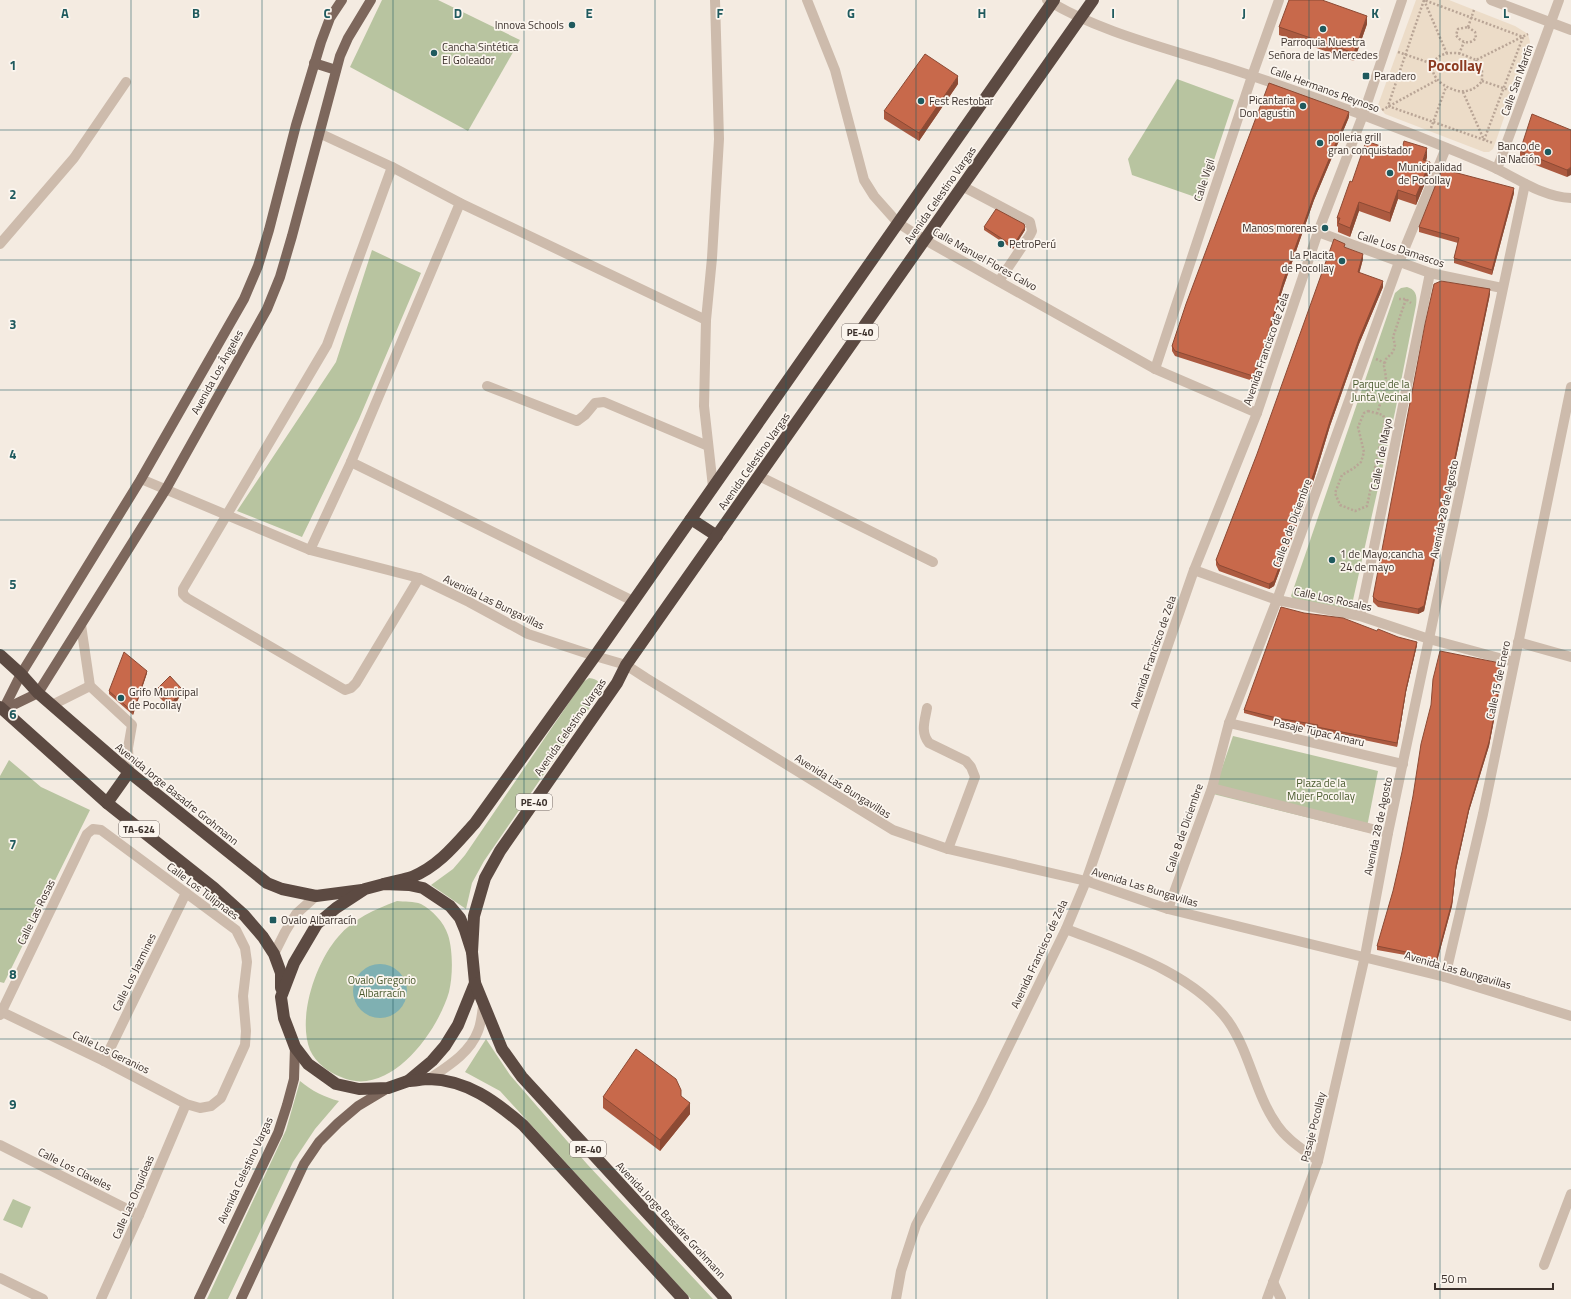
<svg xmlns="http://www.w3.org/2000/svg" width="1571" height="1299" viewBox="0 0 1571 1299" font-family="'Titillium Web',sans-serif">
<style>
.green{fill:#b8c4a0}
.plaza{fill:#ecdcc8}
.water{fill:#7fb0b2}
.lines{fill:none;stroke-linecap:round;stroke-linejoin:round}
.path{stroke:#b9a596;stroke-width:2.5;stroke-dasharray:2 2;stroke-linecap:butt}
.minor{stroke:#cdbbac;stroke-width:10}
.major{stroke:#7d675c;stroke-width:10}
.highway{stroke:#5c4a42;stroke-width:12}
.wall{fill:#ac5a40}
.shaded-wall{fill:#8c4a34}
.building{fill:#c8694b;stroke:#8c4a34}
.grid{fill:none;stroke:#1f5a5e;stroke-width:1;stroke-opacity:0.55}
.poi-dot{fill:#1f5a5e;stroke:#fbf5ee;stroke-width:1.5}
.labels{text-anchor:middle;stroke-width:3.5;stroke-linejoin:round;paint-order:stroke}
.shield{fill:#fbf5ee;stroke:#756b66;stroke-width:1}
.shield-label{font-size:10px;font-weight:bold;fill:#3b302b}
.poi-label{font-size:11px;fill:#3b302b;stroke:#fbf5ee;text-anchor:start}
.street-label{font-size:11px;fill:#3b302b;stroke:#fbf5ee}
.park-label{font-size:11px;fill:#4a5a2e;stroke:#fbf5ee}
.district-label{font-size:15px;font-weight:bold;fill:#8c3b22;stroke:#fbf5ee}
.grid-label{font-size:13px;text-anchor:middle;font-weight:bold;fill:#1f5a5e;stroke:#fbf5ee;stroke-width:3.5;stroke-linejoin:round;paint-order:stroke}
</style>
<rect width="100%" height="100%" fill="#f4ebe1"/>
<g class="green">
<polygon points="382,0 438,0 520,40 468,131 350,67"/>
<polygon points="1177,79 1234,100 1201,199 1132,175 1128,159"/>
<polygon points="372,250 421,273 359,419 302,537 237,511 336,362"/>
<path d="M 1407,287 C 1417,290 1417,297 1416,305 L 1395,412 L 1351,609 L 1344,613 L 1294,600 L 1291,596 L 1395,293 L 1401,288 Z"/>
<path d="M 589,678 C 598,679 600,682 602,690 L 484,861 L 472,883 L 466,909 L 431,885 L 453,869 L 465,855 L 583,682 Z"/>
<polygon points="1233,736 1378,771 1366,832 1213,794"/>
<polygon points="9,760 41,787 90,810 4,983 0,982 0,776"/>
<path d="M 397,901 C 404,902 414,901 421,904 C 432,910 444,922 448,935 C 453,950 453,976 449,992 C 437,1033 389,1099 341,1077 C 328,1072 316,1063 310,1050 C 297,1017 316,962 338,937 C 354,918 374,910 397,901 Z"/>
<polygon points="486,1039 510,1075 587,1164 713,1299 691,1299 500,1091 465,1072"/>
<path d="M 300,1081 C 312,1091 324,1097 339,1101 L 315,1129 L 293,1162 L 228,1299 L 207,1299 L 286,1130 Z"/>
<polygon points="13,1199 31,1207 22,1228 3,1220"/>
</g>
<polygon class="plaza" points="1416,0 1449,0 1515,26 1528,34 1530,42 1528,48 1497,138 1493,149 1489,152 1484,152 1385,114 1378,105"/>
<circle class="water" cx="380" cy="991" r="27"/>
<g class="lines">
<g class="path">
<polyline points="1424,0 1447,54"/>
<path d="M 1468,27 L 1475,32 L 1476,38 C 1470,45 1461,43 1456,35 L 1458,29 Z"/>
<polyline points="1468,27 1474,10"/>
<polyline points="1398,52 1433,64"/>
<polyline points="1459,54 1464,42"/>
<path d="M 1476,60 L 1482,71 L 1482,81 C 1480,84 1476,87 1473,89 C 1466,92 1458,92 1452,89 C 1425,79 1426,52 1455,53 C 1462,53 1470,58 1476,60 L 1528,34"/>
<polyline points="1482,81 1512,91"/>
<polyline points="1463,92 1484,140"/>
<polyline points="1382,110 1437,80"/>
<polyline points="1431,128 1446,87"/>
<polyline points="1484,140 1523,37 1424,0 1388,106 1493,143"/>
<polyline points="1399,299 1406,299 1411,303"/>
<polyline points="1376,359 1385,363"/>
<polyline points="1366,389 1381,401 1392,396"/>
<polygon points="1368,411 1383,415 1385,420 1367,506 1355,511 1340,505 1335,493 1342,475 1354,468 1361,462 1364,452 1358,427 1364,413"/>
<polyline points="1377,414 1384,391 1386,377 1384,366 1386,359 1392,353 1394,349 1395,345 1393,337 1406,299"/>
</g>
<g class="minor">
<polyline points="807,0 835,70 864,180 874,196 898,223 925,240 1155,369 1257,413"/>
<path d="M 1047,0 C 1099,32 1167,48 1225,67 C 1305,93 1385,122 1462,154 C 1474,159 1487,164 1499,170 C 1521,181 1545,197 1571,198"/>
<polyline points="1491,0 1571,30"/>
<polyline points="319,133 392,167 460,203 706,320"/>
<polyline points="392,167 327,345 183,589 183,594 187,598 345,690 351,688 356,683 419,578"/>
<polyline points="1497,169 1559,0"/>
<polyline points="962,186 1030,222 1032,231 1030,235 999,281"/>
<polyline points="1318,232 1430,273 1502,288"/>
<polyline points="0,244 74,158 126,82"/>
<polyline points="1155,369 1252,76 1279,0"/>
<polyline points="487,386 577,421 585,415 595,403 604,402 708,446"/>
<polyline points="351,462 633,601"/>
<polyline points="759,476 933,562"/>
<polyline points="141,479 310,550 419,578 469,602 528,634 595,656 626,665 646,678 893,830 948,849 1086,881 1168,909 1445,977 1571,1016"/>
<polyline points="713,487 704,406 706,320 712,258 719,139 715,0"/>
<polyline points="310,550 351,462 460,203"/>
<polyline points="1194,570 1277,600 1360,616 1429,639 1514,662"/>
<polyline points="1360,616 1430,273"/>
<polyline points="81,625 90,686 132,725 128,748 129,772"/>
<polyline points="1518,642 1571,657"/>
<polyline points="52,705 90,686"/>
<path d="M 927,708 C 925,720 920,732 929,743 L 966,761 L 971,767 L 975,777 L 948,849"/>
<polyline points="1229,723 1403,764"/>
<polyline points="1212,788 1388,833"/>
<polyline points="1168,909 1212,788 1229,723 1277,600 1399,262 1446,148"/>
<path d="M 1066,929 C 1120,950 1192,972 1228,1021 C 1250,1052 1255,1094 1277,1125 C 1287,1140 1304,1150 1318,1161"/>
<polyline points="274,954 285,932 296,914 316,896"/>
<polyline points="1445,977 1483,814 1571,387"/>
<polyline points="0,1015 87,834 93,829 101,830 236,930 245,948 247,962 243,996 246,1031 245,1045 221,1098 211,1106 200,1108 186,1104 104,1061 2,1012"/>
<polyline points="104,1061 186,893"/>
<path d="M 429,1079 C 448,1066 470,1053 478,1031 C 481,1024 482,1014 483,1006"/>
<polyline points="0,1145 139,1215"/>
<polyline points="1544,1265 1571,1194"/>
<polyline points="0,1278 43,1299"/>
<polyline points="1273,1282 1281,1299"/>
<polyline points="101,1299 139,1215 186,1104"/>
<polyline points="896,1299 901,1271 916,1225 981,1103 1066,929 1086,881 1194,570 1257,413 1318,232 1363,115 1402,0"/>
<polyline points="1267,1299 1318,1161 1365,956 1388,833 1525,184"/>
</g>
<g class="major">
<polyline points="314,63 336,70"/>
<polyline points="3,710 38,693 166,489 267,309 280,277 292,236 340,56 348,38 371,0"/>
<polyline points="3,710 21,674 141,479 244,299 258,266 269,230 296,125 321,42 330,18 342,0"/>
<polyline points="199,1299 278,1133 287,1105 294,1079 295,1047"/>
<polyline points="241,1299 304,1164 319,1142 338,1123 358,1106 388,1088"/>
</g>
<g class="highway">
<polyline points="691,519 717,536"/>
<polyline points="0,655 21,674 38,693 129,772 267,883 282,889 316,896 362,890"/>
<polyline points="0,707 107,803 214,888 244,915 263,937 274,954 281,973 281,988"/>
<polyline points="107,803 129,772"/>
<path d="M 384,884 C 393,881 403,880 412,877 C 439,866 456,844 475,823 L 595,656 L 1054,0"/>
<polygon points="384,884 409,885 423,888 450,906 460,918 465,930 472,952 475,983 458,1025 445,1046 432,1061 408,1081 388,1088 359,1089 336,1084 308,1064 295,1047 284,1018 281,997 294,963 317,924 336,908 365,889"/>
<polyline points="472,952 474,916 485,878 500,851 617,683 626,665 1093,0"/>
<polyline points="475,983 502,1049 522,1077 726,1299"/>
<path d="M 408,1081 C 415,1081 422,1079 429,1079 C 467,1080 495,1101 523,1125 L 683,1299"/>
</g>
</g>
<g class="wall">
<polygon points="1367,24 1354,61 1279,35 1279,27"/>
<polygon points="958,84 919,141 884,119 884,111"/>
<polygon points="1349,117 1314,200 1283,288 1266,347 1253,381 1175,356 1172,351 1172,346"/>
<polygon points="1571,130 1567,177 1520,159 1520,151"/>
<polygon points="1427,157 1426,161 1430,171 1416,205 1398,199 1390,222 1359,211 1350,237 1338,232 1338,227 1337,226 1337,218 1352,182"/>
<polygon points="1514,193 1492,275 1454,263 1454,258 1458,243 1419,232 1419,227"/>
<polygon points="984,227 1025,230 1013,249 984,230"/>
<polygon points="1345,248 1363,259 1359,273 1383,287 1359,344 1330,426 1314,479 1274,586 1269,589 1219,571 1216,565 1216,560"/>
<polygon points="1490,294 1424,611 1418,614 1378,607 1373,602 1373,597"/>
<polygon points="1417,645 1406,692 1397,747 1317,730 1317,729 1277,722 1244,713 1244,710"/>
<polygon points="147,673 133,715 109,694 109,691"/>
<polygon points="157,689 181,694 172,710 157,695"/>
<polygon points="1498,699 1489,746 1469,811 1456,870 1452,906 1436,965 1411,956 1377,950 1377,946"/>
<polygon points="681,1096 690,1114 660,1151 603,1108 603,1097"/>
</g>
<g class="shaded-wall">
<polygon points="1367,16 1367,24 1354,61 1354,53"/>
<polygon points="958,76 958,84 919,141 919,133"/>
<polygon points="1349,112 1349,117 1314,200 1283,288 1266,347 1253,381 1253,376 1283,282 1314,195"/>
<polygon points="1427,148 1427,157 1423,169 1423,160"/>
<polygon points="1430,162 1430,171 1416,205 1416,196"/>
<polygon points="1571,167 1571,175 1567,177 1567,170"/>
<polygon points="1514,188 1514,193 1492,275 1492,270"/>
<polygon points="1398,190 1398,199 1390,222 1390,213"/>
<polygon points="1359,202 1359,211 1350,237 1350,228"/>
<polygon points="1025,227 1025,230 1013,249 1013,246"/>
<polygon points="1363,254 1363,259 1358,278 1358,272"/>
<polygon points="1383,281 1383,287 1359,344 1330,426 1314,479 1274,586 1269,589 1269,584 1359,339"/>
<polygon points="1490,289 1490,294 1424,611 1418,614 1418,609"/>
<polygon points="1417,642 1417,645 1406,692 1397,747 1397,743 1406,689"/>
<polygon points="1500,667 1498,699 1489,746 1469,811 1456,870 1452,906 1436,965 1436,961 1456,866"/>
<polygon points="147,671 147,673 133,715 133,712"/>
<polygon points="181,688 181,694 172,710 172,704"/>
<polygon points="690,1103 690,1114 660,1151 660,1140"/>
</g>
<g class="building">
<polygon points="1289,0 1322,0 1367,16 1354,53 1279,27"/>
<polygon points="925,54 958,76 919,133 884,111"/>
<polygon points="1269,83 1349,112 1314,195 1283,282 1266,342 1253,376 1175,351 1172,346 1186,304"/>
<polygon points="1532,114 1571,130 1571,167 1567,170 1520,151"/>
<polygon points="1366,141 1401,153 1404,141 1427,148 1423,160 1430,162 1416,196 1398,190 1390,213 1359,202 1350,228 1338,223 1340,218 1337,218 1350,181 1352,182"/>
<polygon points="1442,169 1514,188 1492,270 1454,258 1459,238 1419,227"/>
<polygon points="996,209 1024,224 1025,227 1013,246 984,227"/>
<polygon points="1334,239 1345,244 1344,247 1363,254 1358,272 1383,281 1359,339 1330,421 1314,473 1274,581 1269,584 1219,565 1216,560 1257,454"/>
<polygon points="1441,281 1490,289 1424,606 1418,609 1378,601 1373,597 1425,324 1434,284"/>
<polygon points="1281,607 1304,613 1343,618 1377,631 1378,629 1398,637 1417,642 1406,689 1397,743 1317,727 1318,725 1277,718 1244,710"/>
<polygon points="1440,651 1500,663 1498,695 1489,742 1469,808 1456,866 1452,902 1436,961 1411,953 1377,946 1393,891 1402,852 1413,796 1421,744 1431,705 1433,679"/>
<polygon points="124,652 147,671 133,712 109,691"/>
<polygon points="170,676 181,688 172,704 157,689"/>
<polygon points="636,1049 676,1079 681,1090 681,1096 690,1103 660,1140 603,1097"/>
</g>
<path class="grid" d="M 131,0 L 131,1299M 262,0 L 262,1299M 393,0 L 393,1299M 524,0 L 524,1299M 655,0 L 655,1299M 786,0 L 786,1299M 916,0 L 916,1299M 1047,0 L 1047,1299M 1178,0 L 1178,1299M 1309,0 L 1309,1299M 1440,0 L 1440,1299M 0,130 L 1571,130M 0,260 L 1571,260M 0,390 L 1571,390M 0,520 L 1571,520M 0,650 L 1571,650M 0,779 L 1571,779M 0,909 L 1571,909M 0,1039 L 1571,1039M 0,1169 L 1571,1169"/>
<g class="poi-dot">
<circle cx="572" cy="25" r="4"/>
<circle cx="1323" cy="29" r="4"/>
<circle cx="434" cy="53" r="4"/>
<rect x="1362" y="72" width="8" height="8" rx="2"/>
<circle cx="921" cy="101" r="4"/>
<circle cx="1303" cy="106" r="4"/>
<circle cx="1320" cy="143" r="4"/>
<circle cx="1548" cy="152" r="4"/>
<circle cx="1390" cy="173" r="4"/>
<circle cx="1325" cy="228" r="4"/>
<circle cx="1001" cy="244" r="4"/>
<circle cx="1342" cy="261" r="4"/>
<circle cx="1332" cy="560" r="4"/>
<circle cx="121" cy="698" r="4"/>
<rect x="269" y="916" width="8" height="8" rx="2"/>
</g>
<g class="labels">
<g class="shield">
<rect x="842" y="324" width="36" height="16" rx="3"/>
<rect x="516" y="794" width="36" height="16" rx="3"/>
<rect x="119" y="821" width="40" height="16" rx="3"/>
<rect x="570" y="1141" width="36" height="16" rx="3"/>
</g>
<g class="shield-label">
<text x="860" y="336">PE-40</text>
<text x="534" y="806">PE-40</text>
<text x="139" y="833">TA-624</text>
<text x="588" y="1153">PE-40</text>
</g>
<g class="poi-label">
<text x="564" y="29" text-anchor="end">Innova Schools</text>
<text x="1323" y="46" text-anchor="middle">Parroquia Nuestra<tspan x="1323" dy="13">Señora de las Mercedes</tspan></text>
<text x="442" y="51">Cancha Sintética<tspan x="442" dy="13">El Goleador</tspan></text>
<text x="1374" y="80">Paradero</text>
<text x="1295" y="104" text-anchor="end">Picantaria<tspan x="1295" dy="13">Don agustin</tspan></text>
<text x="929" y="105">Fest Restobar</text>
<text x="1328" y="141">polleria grill<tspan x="1328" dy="13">gran conquistador</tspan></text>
<text x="1540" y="150" text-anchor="end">Banco de<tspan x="1540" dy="13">la Nación</tspan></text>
<text x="1398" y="171">Municipalidad<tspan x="1398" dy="13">de Pocollay</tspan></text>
<text x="1317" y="232" text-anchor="end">Manos morenas</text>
<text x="1009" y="248">PetroPerú</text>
<text x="1334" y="259" text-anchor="end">La Placita<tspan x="1334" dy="13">de Pocollay</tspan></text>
<text x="1340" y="558">1 de Mayo;cancha<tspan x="1340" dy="13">24 de mayo</tspan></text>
<text x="129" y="696">Grifo Municipal<tspan x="129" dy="13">de Pocollay</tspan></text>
<text x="281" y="924">Ovalo Albarracín</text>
</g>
<g class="street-label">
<text transform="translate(1517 80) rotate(-70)" y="4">Calle San Martín</text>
<text transform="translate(1325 89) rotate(20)" y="4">Calle Hermanos Reynoso</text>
<text transform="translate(1204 180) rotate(-72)" y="4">Calle Vigil</text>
<text transform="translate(940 195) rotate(-55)" y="4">Avenida Celestino Vargas</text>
<text transform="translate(1401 249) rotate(19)" y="4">Calle Los Damascos</text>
<text transform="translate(985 259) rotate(29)" y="4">Calle Manuel Flores Calvo</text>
<text transform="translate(1266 349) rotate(-71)" y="4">Avenida Francisco de Zela</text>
<text transform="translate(217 372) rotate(-61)" y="4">Avenida Los Ángeles</text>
<text transform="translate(1381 454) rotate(-79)" y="4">Calle 1 de Mayo</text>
<text transform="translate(754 461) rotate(-55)" y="4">Avenida Celestino Vargas</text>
<text transform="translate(1444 509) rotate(-78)" y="4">Avenida 28 de Agosto</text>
<text transform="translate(1292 523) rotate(-70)" y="4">Calle 8 de Diciembre</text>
<text transform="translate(1333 599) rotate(12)" y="4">Calle Los Rosales</text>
<text transform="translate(494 602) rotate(26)" y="4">Avenida Las Bungavillas</text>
<text transform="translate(1153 652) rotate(-71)" y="4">Avenida Francisco de Zela</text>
<text transform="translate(1498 680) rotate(-78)" y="4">Calle 15 de Enero</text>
<text transform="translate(570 727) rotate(-55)" y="4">Avenida Celestino Vargas</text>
<text transform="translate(1319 732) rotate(13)" y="4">Pasaje Túpac Amaru</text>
<text transform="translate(843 786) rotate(32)" y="4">Avenida Las Bungavillas</text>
<text transform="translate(177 794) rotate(39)" y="4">Avenida Jorge Basadre Grohmann</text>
<text transform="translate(1378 826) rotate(-78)" y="4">Avenida 28 de Agosto</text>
<text transform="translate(1184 828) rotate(-71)" y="4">Calle 8 de Diciembre</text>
<text transform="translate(1145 887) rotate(17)" y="4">Avenida Las Bungavillas</text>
<text transform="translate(203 891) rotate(37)" y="4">Calle Los Tulipnaes</text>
<text transform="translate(36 912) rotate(-64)" y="4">Calle Las Rosas</text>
<text transform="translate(1039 954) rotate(-65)" y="4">Avenida Francisco de Zela</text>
<text transform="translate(1458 970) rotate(16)" y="4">Avenida Las Bungavillas</text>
<text transform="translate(134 972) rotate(-64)" y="4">Calle Los Jazmines</text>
<text transform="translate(111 1052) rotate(26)" y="4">Calle Los Geranios</text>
<text transform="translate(1313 1127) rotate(-76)" y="4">Pasaje Pocollay</text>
<text transform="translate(75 1169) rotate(27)" y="4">Calle Los Claveles</text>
<text transform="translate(245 1170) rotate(-65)" y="4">Avenida Celestino Vargas</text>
<text transform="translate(133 1197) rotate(-67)" y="4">Calle Las Orquídeas</text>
<text transform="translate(671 1220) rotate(47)" y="4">Avenida Jorge Basadre Grohmann</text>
</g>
<g class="park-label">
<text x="1381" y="388">Parque de la<tspan x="1381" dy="13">Junta Vecinal</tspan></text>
<text x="1321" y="787">Plaza de la<tspan x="1321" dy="13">Mujer Pocollay</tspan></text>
<text x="382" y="984">Ovalo Gregorio<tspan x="382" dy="13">Albarracín</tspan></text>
</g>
<g class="district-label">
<text x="1455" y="71">Pocollay</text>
</g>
</g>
<g class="grid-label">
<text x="65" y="18">A</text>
<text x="196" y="18">B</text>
<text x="327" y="18">C</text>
<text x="458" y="18">D</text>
<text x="589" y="18">E</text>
<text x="720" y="18">F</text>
<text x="851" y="18">G</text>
<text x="982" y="18">H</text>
<text x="1113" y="18">I</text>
<text x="1244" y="18">J</text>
<text x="1375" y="18">K</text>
<text x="1506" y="18">L</text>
<text x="13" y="70">1</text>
<text x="13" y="199">2</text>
<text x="13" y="329">3</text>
<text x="13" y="459">4</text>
<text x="13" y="589">5</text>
<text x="13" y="719">6</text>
<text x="13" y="849">7</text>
<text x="13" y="979">8</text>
<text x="13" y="1109">9</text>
</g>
<path d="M1435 1283v6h118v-6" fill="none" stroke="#3b302b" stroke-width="2"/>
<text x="1441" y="1283" font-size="12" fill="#3b302b" stroke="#fbf5ee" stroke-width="3" paint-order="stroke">50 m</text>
</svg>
